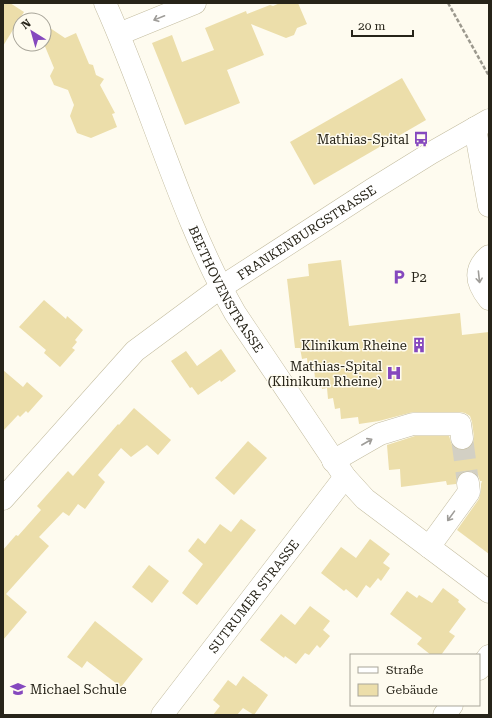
<svg xmlns="http://www.w3.org/2000/svg" width="492" height="718" viewBox="0 0 492 718" font-family="'Roboto Serif',serif">
<style>
.building{fill:#ecdeaa}
.lines{fill:none;stroke-linecap:round;stroke-linejoin:round}
.minor-tunnel{stroke:#d3d0c4;stroke-width:22;stroke-dasharray:22 11;stroke-linecap:butt}
.minor-casing{stroke:#c3bc9f;stroke-width:23}
.path{stroke:#9c998e;stroke-width:2.5;stroke-dasharray:4 2;stroke-linecap:butt}
.minor{stroke:#fff;stroke-width:22}
.oneway{stroke:#9e9c98}
.labels{text-anchor:middle;stroke-width:3;stroke-linejoin:round;paint-order:stroke}
.poi-label{font-size:13px;fill:#272419;stroke:#fefbef;text-anchor:end}
.street-label{font-size:13px;fill:#272419;stroke:#fefbef}
</style>
<rect width="100%" height="100%" fill="#fefbef"/>
<g class="building">
<polygon points="3,3 10,3 24,12 3,46"/>
<polygon points="280,3 298,3 307,24 297,28 294,35 286,38 251,24 264,55 227,70 240,103 185,125 152,43 172,35 182,62 214,50 205,28 246,11 247,14 270,5 273,6"/>
<polygon points="44,24 65,38 76,33 89,64 93,65 96,75 104,79 100,85 115,113 112,114 117,127 91,138 77,133 70,116 74,105 68,90 54,85 50,76 54,68 44,44"/>
<polygon points="402,78 426,120 314,185 290,142"/>
<polygon points="341,260 349,326 460,313 462,335 489,332 489,554 457,530 479,499 481,491 481,484 482,481 480,481 478,475 473,471 466,471 460,473 457,478 456,484 447,485 446,481 401,487 400,469 389,470 387,445 415,436 449,436 452,445 457,449 463,450 469,448 473,443 474,437 472,422 470,416 465,413 460,412 413,412 379,421 359,424 358,417 341,419 340,408 335,409 333,398 328,399 327,388 322,389 320,378 315,379 314,368 308,369 307,358 302,359 300,348 295,348 287,279 309,276 308,264"/>
<polygon points="44,300 66,319 67,316 83,330 75,340 77,342 72,348 75,350 60,367 44,353 46,350 19,327"/>
<polygon points="221,349 236,371 221,382 220,380 198,395 192,387 190,388 171,361 186,351 197,366"/>
<polygon points="3,370 23,387 27,382 43,396 28,413 26,411 20,417 18,415 3,431"/>
<polygon points="134,408 171,440 158,455 147,445 131,457 121,448 98,475 105,482 85,509 78,504 69,516 63,512 39,537 49,546 6,594 27,612 3,640 3,550 16,535 18,536 41,510 37,506 68,471 73,476 118,424 119,425"/>
<polygon points="248,441 267,458 234,495 215,478"/>
<polygon points="241,519 256,530 197,605 182,593 203,564 188,551 198,538 205,544 220,524 231,532"/>
<polygon points="370,539 390,554 383,563 390,568 381,581 378,578 370,588 366,585 357,598 346,589 344,591 321,573 341,547 356,558"/>
<polygon points="149,565 169,581 152,603 132,587"/>
<polygon points="443,588 459,600 458,602 466,609 449,632 455,636 441,655 431,655 417,644 422,638 390,614 407,591 417,598 419,595 432,603"/>
<polygon points="310,606 330,621 323,630 330,636 320,648 317,645 309,655 305,653 296,664 285,656 284,658 260,640 281,614 295,625"/>
<polygon points="95,621 143,659 121,687 87,661 82,668 67,657"/>
<polygon points="243,676 268,695 254,715 243,708 237,715 213,715 220,706 213,700 228,680 236,686"/>
</g>
<g class="lines">
<polyline class="minor-tunnel" points="462,438 468,483"/>
<g class="minor-casing">
<g id="minor">
<path id="s1" d="M 105,3 C 151,105 180,216 235,313 L 345,477 L 365,499 L 489,592"/>
<polyline points="119,34 195,3"/>
<polyline points="475,128 489,206"/>
<path d="M 489,256 C 473,270 476,283 489,299"/>
<polyline points="333,461 380,434 413,424 460,424 462,438"/>
<path id="s2" d="M 3,499 L 135,351 L 220,288 L 373,189 L 431,153 L 489,120"/>
<polyline points="429,547 469,492 468,483"/>
<polyline points="479,669 489,656"/>
<path id="s3" d="M 162,715 L 345,477"/>
<polyline points="444,715 452,705"/>
</g>
</g>
<polyline class="path" points="448,3 489,76"/>
<use href="#minor" class="minor"/>
</g>
<defs><path id="oneway-shaft" d="M-6 0H5M1.5-3L5.5 0L1.5 3" fill="none" stroke-width="1.6" stroke-linecap="round" stroke-linejoin="round"/></defs>
<g class="oneway">
<use href="#oneway-shaft" transform="translate(159 18) rotate(158)"/>
<use href="#oneway-shaft" transform="translate(479 277) rotate(84)"/>
<use href="#oneway-shaft" transform="translate(367 442) rotate(-30)"/>
<use href="#oneway-shaft" transform="translate(451 516) rotate(126)"/>
</g>
<defs>
<g id="bus-bare" transform="scale(1.2)"><path d="M-5-6H5V4H4V6H2V4H-2V6H-4V4H-5ZM-3.5-4V0h7V-4ZM-3.5 1.2v1.5H-2V1.2ZM2 1.2v1.5H3.5V1.2Z" fill="#8548be" stroke="#fefbef" stroke-width="2.5" paint-order="stroke"/></g>
<g id="parking-bare" transform="scale(1.2)"><path d="M-3.5-5.5H1a3.5 3.5 0 0 1 0 7H-1V5.5H-3.5ZM-1-3.4V-.6H.8a1.4 1.4 0 0 0 0-2.8Z" fill="#8548be" stroke="#fefbef" stroke-width="2.5" paint-order="stroke"/></g>
<g id="building-bare" transform="scale(1.2)"><path d="M-4-6H4V6H1V3H-1V6H-4ZM-2.5-4.3h1.7v1.8h-1.7ZM.8-4.3h1.7v1.8H.8ZM-2.5-1h1.7V.8h-1.7ZM.8-1h1.7V.8H.8Z" fill="#8548be" stroke="#fefbef" stroke-width="2.5" paint-order="stroke"/></g>
<g id="hospital-bare" transform="scale(1.2)"><path d="M-5-5h3v3.5h4V-5h3V5h-3V1.5h-4V5h-3Z" fill="#8548be" stroke="#fefbef" stroke-width="2.5" paint-order="stroke"/></g>
<g id="school-bare" transform="scale(1.2)"><path d="M0-5L7-2L0 1L-7-2ZM-4 1L0 2.5L4 1V4Q0 6-4 4Z" fill="#8548be" stroke="#fefbef" stroke-width="2.5" paint-order="stroke"/></g>
</defs>
<g fill-rule="evenodd">
<use href="#bus-bare" x="421" y="139"/>
<use href="#parking-bare" x="399" y="277"/>
<use href="#building-bare" x="419" y="345"/>
<use href="#hospital-bare" x="394" y="373"/>
<use href="#school-bare" x="18" y="689"/>
</g>
<g class="labels">
<g class="poi-label">
<text x="409" y="144">Mathias-Spital</text>
<text x="411" y="282" text-anchor="start">P2</text>
<text x="407" y="350">Klinikum Rheine</text>
<text x="382" y="371">Mathias-Spital<tspan x="382" dy="15">(Klinikum Rheine)</tspan></text>
<text x="30" y="694" text-anchor="start">Michael Schule</text>
</g>
<g class="street-label">
<text dy="5" stroke="none"><textPath href="#s2" startOffset="407">FRANKENBURGSTRASSE</textPath></text>
<text dy="5" stroke="none"><textPath href="#s1" startOffset="311">BEETHOVENSTRASSE</textPath></text>
<text dy="5" stroke="none"><textPath href="#s3" startOffset="150">SUTRUMER STRASSE</textPath></text>
</g>
</g>
<rect width="492" height="718" fill="none" stroke="#272419" stroke-width="8"/>
<rect x="350" y="654" width="130" height="52" fill="#fefbef" stroke="#a8a599"/>
<rect x="358" y="667" width="20" height="6" fill="#ffffff" stroke="#a8a599"/>
<text x="386" y="674" font-size="12" fill="#272419">Straße</text>
<rect x="358" y="684" width="20" height="12" fill="#ecdeaa" stroke="#a8a599"/>
<text x="386" y="694" font-size="12" fill="#272419">Gebäude</text>
<g transform="translate(32 32) rotate(323)"><circle r="19" fill="#fefbef" stroke="#a8a599"/>
<path d="M0-3L7 15L0 10L-7 15Z" fill="#8548be"/>
<text y="-6" font-size="11" font-weight="bold" text-anchor="middle" fill="#272419">N</text>
</g>
<path d="M352 30v6h61v-6" fill="none" stroke="#272419" stroke-width="2"/>
<text x="358" y="30" font-size="12" fill="#272419" stroke="#fefbef" stroke-width="3" paint-order="stroke">20 m</text>
</svg>
